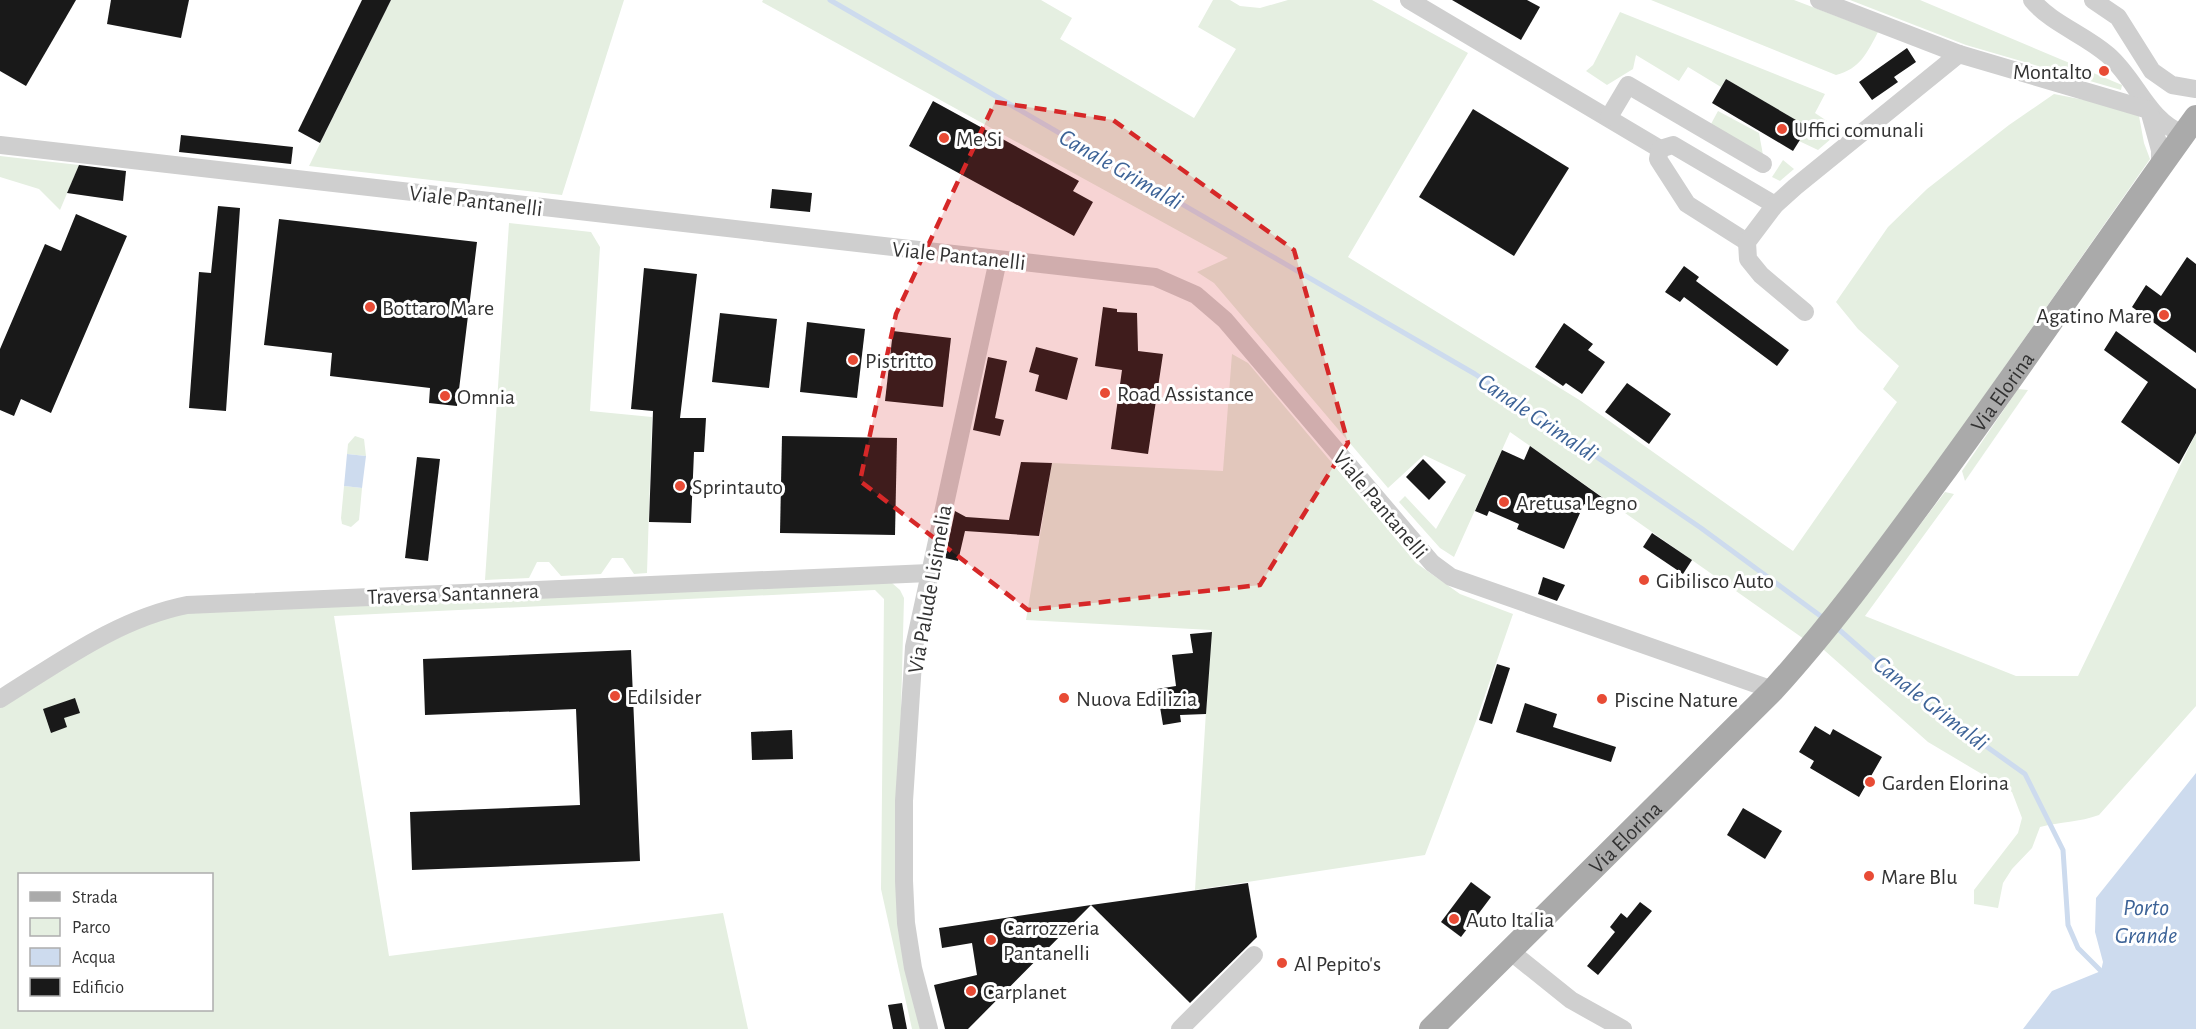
<svg xmlns="http://www.w3.org/2000/svg" width="2196" height="1029" viewBox="0 0 2196 1029" font-family="'Alegreya Sans',sans-serif">
<style>
.green{fill:#e5efe1;fill-rule:evenodd}
.water{fill:#cddbee}
.lines{fill:none;stroke-linecap:round;stroke-linejoin:round}
.stream{stroke:#cddbee;stroke-width:5}
.building{fill:#191919}
.minor{stroke:#cfcfcf;stroke-width:18}
.major{stroke:#aaa;stroke-width:24}
.marked{fill:#d62828;fill-opacity:0.2;stroke:#d62828;stroke-width:4.5;stroke-dasharray:12 8;stroke-linejoin:round}
.poi-dot{fill:#e84b35;stroke:#fff;stroke-width:2}
.labels{text-anchor:middle;stroke-width:6;stroke-linejoin:round;paint-order:stroke}
.poi-label{font-size:22px;fill:#323232;stroke:#fff;text-anchor:start}
.street-label{font-size:22px;fill:#323232;stroke:#fff}
.water-label{font-size:24px;font-style:italic;fill:#3d6397;stroke:#fff}
</style>
<rect width="100%" height="100%" fill="#fff"/>
<g class="green">
<polygon points="391,0 624,0 562,195 309,166"/>
<path d="M 763,0 L 1041,0 L 1072,18 L 1060,39 L 1194,118 L 1236,49 L 1198,27 L 1213,0 L 1230,0 L 1240,6 L 1260,8 L 1288,0 L 1372,0 L 1468,53 L 1348,257 L 1581,401 L 1793,551 L 1897,402 L 1883,389 L 1899,366 L 1858,329 L 1836,302 L 1888,227 L 1927,189 L 2009,125 L 2054,94 L 2100,103 L 2139,116 L 2144,143 L 2150,159 L 1959,432 L 1855,610 L 1945,492 L 1954,494 L 1865,616 L 2016,676 L 2078,676 L 2196,433 L 2196,706 L 2099,815 C 2080,822 2060,822 2040,827 L 2032,848 L 2012,869 L 2003,883 L 1998,908 L 1974,904 L 1974,890 L 2018,833 L 2022,818 L 2012,792 L 1928,742 L 1807,635 L 1804,639 L 1510,432 L 1454,557 L 1440,548 L 1399,502 L 1405,496 L 1436,529 L 1466,475 L 1424,455 L 1388,488 L 1214,283 L 1197,272 L 1228,258 L 762,2 Z"/>
<path d="M 1651,0 L 1794,0 L 1878,32 C 1867,53 1860,69 1836,75 Z"/>
<polygon points="1850,0 1920,0 2122,85 2121,90 1966,45"/>
<polygon points="1620,12 1825,94 1815,113 1827,121 1823,126 1832,138 1818,150 1799,141 1807,127 1726,79 1721,87 1688,67 1679,81 1636,55 1633,69 1607,85 1586,71 1593,65"/>
<polygon points="1718,111 1759,133 1763,155 1711,124"/>
<polygon points="0,156 79,165 60,210 39,189 0,177"/>
<polygon points="1783,160 1794,169 1780,181 1772,177"/>
<polygon points="509,223 591,232 600,247 590,411 652,417 647,573 634,574 623,558 612,558 601,574 561,576 549,562 537,562 529,578 485,580"/>
<polygon points="1232,354 1248,363 1416,563 1460,594 1513,614 1476,721 1425,855 1195,890 1211,630 1026,620 1052,463 1223,471"/>
<polygon points="2018,389 2028,390 1965,481 1962,471"/>
<polygon points="355,436 364,439 366,456 347,454 348,444"/>
<polygon points="344,486 362,488 359,520 351,527 342,524 341,518"/>
<path d="M 892,583 L 900,590 L 904,598 L 900,747 L 921,1029 L 912,1029 L 881,889 L 884,599 L 875,590 L 334,616 L 389,956 L 723,913 L 748,1029 L 0,1029 L 0,708 L 91,652 L 146,624 L 190,612 ZM 20,874 L 212,874 L 212,1010 L 20,1010 Z"/>
</g>
<g class="water">
<polygon points="347,454 366,456 362,488 344,486"/>
<polygon points="2196,773 2196,1029 2023,1029 2052,991 2101,971 2103,962 2095,932 2096,898"/>
</g>
<g class="lines">
<g class="stream">
<polyline points="830,0 1475,374 1701,528 1826,620"/>
<polyline points="1836,627 1910,692 2025,774 2063,850 2068,925 2078,948 2101,971"/>
</g>
</g>
<g class="building">
<polygon points="0,0 76,0 26,86 0,71"/>
<polygon points="111,0 189,0 181,38 107,24"/>
<polygon points="362,0 391,0 320,143 298,131"/>
<polygon points="1452,0 1527,0 1540,7 1521,40"/>
<polygon points="1907,48 1916,62 1894,77 1898,82 1872,100 1859,82"/>
<polygon points="1726,79 1808,127 1793,151 1712,103"/>
<polygon points="933,101 1079,181 1073,191 1093,202 1074,236 909,146"/>
<polygon points="1473,109 1569,168 1514,256 1419,197"/>
<polygon points="181,135 293,147 291,164 179,152"/>
<polygon points="79,165 126,171 123,201 67,193"/>
<polygon points="772,189 812,193 810,212 770,208"/>
<polygon points="218,206 240,208 226,411 189,408 199,272 211,273"/>
<polygon points="76,214 127,236 51,413 21,399 14,416 0,410 0,349 45,244 61,251"/>
<polygon points="279,219 477,242 457,406 429,403 430,388 330,376 332,353 264,345"/>
<polygon points="2187,257 2196,264 2196,353 2132,307 2146,285 2161,296"/>
<polygon points="1684,266 1699,277 1696,281 1789,350 1777,366 1684,297 1680,302 1665,292"/>
<polygon points="644,268 697,274 680,418 706,418 704,452 694,452 691,523 649,522 653,411 631,409"/>
<polygon points="1103,307 1117,309 1117,312 1137,313 1138,351 1163,354 1148,454 1111,449 1122,370 1095,366"/>
<polygon points="720,313 777,319 769,388 712,382"/>
<polygon points="807,322 865,329 857,398 800,392"/>
<polygon points="1564,323 1593,344 1588,350 1605,362 1582,394 1566,383 1563,386 1535,367"/>
<polygon points="893,331 951,338 943,407 885,401"/>
<polygon points="2116,331 2196,389 2196,433 2179,464 2121,422 2148,382 2104,350"/>
<polygon points="1036,347 1078,358 1067,400 1035,391 1039,375 1029,372"/>
<polygon points="988,357 1007,361 995,418 1004,420 1000,436 973,430"/>
<polygon points="1627,383 1671,414 1649,444 1605,412"/>
<polygon points="782,436 897,438 895,535 780,533"/>
<polygon points="1530,446 1603,498 1598,511 1584,504 1564,549 1517,529 1519,524 1489,511 1487,516 1475,511 1502,450 1524,460"/>
<polygon points="417,457 440,459 428,561 405,558"/>
<polygon points="1423,459 1446,482 1429,500 1406,477"/>
<polygon points="1021,462 1052,463 1039,536 965,531 958,561 945,558 955,511 966,517 1009,520"/>
<polygon points="1652,533 1692,560 1683,574 1643,547"/>
<polygon points="1543,577 1565,585 1557,601 1538,594"/>
<polygon points="1212,632 1206,714 1180,715 1181,722 1163,725 1157,689 1176,686 1172,655 1193,653 1190,634"/>
<polygon points="631,650 640,861 412,870 410,812 580,805 576,709 425,715 423,659"/>
<polygon points="1497,664 1510,668 1492,724 1479,720"/>
<polygon points="75,698 80,713 64,718 67,727 51,733 43,709"/>
<polygon points="1525,703 1557,714 1553,727 1616,747 1611,762 1516,732"/>
<polygon points="1815,726 1830,735 1833,729 1882,757 1859,797 1810,768 1814,761 1799,752"/>
<polygon points="792,730 793,759 752,760 751,732"/>
<polygon points="1743,808 1782,831 1765,859 1727,835"/>
<polygon points="1471,882 1491,897 1461,937 1441,922"/>
<polygon points="1248,883 1257,937 1190,1003 1091,905"/>
<polygon points="1640,902 1652,911 1598,975 1587,966 1615,932 1610,927 1621,913 1627,918"/>
<polygon points="1091,905 968,1029 945,1029 934,985 977,975 972,943 942,948 939,928"/>
<polygon points="902,1003 907,1029 893,1029 888,1005"/>
</g>
<g class="lines">
<g class="minor">
<polyline points="1409,0 1660,149"/>
<polyline points="1819,0 1959,54"/>
<path d="M 2032,0 C 2052,24 2084,34 2108,55 C 2137,80 2147,120 2183,134"/>
<polyline points="2093,0 2118,17 2152,71 2172,85 2196,89"/>
<polyline points="1609,117 1628,85 1763,164"/>
<polyline points="0,145 1155,277 1196,295 1225,320 1432,563 1451,577 1773,690"/>
<polyline points="1747,242 1687,204 1658,159 1660,149 1673,145 1775,205"/>
<polyline points="1805,312 1761,275 1748,259 1747,242 1775,205 1795,187 1959,54 2149,110 2160,150 2160,169"/>
<path d="M 0,699 C 60,662 117,619 187,605 L 929,573"/>
<polyline points="1510,951 1571,1000 1623,1029"/>
<polyline points="929,1029 913,968 906,923 904,881 904,801 914,647 998,260"/>
<polyline points="1180,1029 1254,955"/>
</g>
<path class="major" id="s1" d="M 1431,1029 L 1773,690 C 1833,624 1885,552 1938,480 C 2026,360 2109,237 2196,117"/>
</g>
<path class="marked" d="M 995,102 L 1113,120 L 1294,250 L 1348,443 L 1260,585 L 1028,610 L 860,481 L 896,314 Z"/>
<g class="poi-dot">
<circle cx="2104" cy="71" r="6"/>
<circle cx="1782" cy="129" r="6"/>
<circle cx="944" cy="138" r="6"/>
<circle cx="370" cy="307" r="6"/>
<circle cx="2164" cy="315" r="6"/>
<circle cx="853" cy="360" r="6"/>
<circle cx="1105" cy="393" r="6"/>
<circle cx="445" cy="396" r="6"/>
<circle cx="680" cy="486" r="6"/>
<circle cx="1504" cy="502" r="6"/>
<circle cx="1644" cy="580" r="6"/>
<circle cx="615" cy="696" r="6"/>
<circle cx="1064" cy="698" r="6"/>
<circle cx="1602" cy="699" r="6"/>
<circle cx="1870" cy="782" r="6"/>
<circle cx="1869" cy="876" r="6"/>
<circle cx="1454" cy="919" r="6"/>
<circle cx="991" cy="940" r="6"/>
<circle cx="1282" cy="963" r="6"/>
<circle cx="971" cy="991" r="6"/>
</g>
<g class="labels">
<g class="poi-label">
<text x="2092" y="79" text-anchor="end">Montalto</text>
<text x="1794" y="137">Uffici comunali</text>
<text x="956" y="146">Me Si</text>
<text x="382" y="315">Bottaro Mare</text>
<text x="2152" y="323" text-anchor="end">Agatino Mare</text>
<text x="865" y="368">Pistritto</text>
<text x="1117" y="401">Road Assistance</text>
<text x="457" y="404">Omnia</text>
<text x="692" y="494">Sprintauto</text>
<text x="1516" y="510">Aretusa Legno</text>
<text x="1656" y="588">Gibilisco Auto</text>
<text x="627" y="704">Edilsider</text>
<text x="1076" y="706">Nuova Edilizia</text>
<text x="1614" y="707">Piscine Nature</text>
<text x="1882" y="790">Garden Elorina</text>
<text x="1881" y="884">Mare Blu</text>
<text x="1466" y="927">Auto Italia</text>
<text x="1003" y="935">Carrozzeria<tspan x="1003" dy="25">Pantanelli</tspan></text>
<text x="1294" y="971">Al Pepito's</text>
<text x="983" y="999">Carplanet</text>
</g>
<g class="street-label">
<text transform="translate(476 200) rotate(7)" y="8">Viale Pantanelli</text>
<text transform="translate(959 255) rotate(6)" y="8">Viale Pantanelli</text>
<text dy="8" stroke="none"><textPath href="#s1" startOffset="858">Via Elorina</textPath></text>
<text transform="translate(1381 504) rotate(50)" y="8">Viale Pantanelli</text>
<text transform="translate(929 589) rotate(-80)" y="8">Via Palude Lisimelia</text>
<text transform="translate(453 593) rotate(-2)" y="8">Traversa Santannera</text>
<text dy="8" stroke="none"><textPath href="#s1" startOffset="273">Via Elorina</textPath></text>
</g>
<g class="water-label">
<text transform="translate(1121 169) rotate(30)" y="8">Canale Grimaldi</text>
<text transform="translate(1538 417) rotate(34)" y="8">Canale Grimaldi</text>
<text transform="translate(1931 703) rotate(38)" y="8">Canale Grimaldi</text>
<text x="2146" y="915">Porto<tspan x="2146" dy="28">Grande</tspan></text>
</g>
</g>
<rect x="18" y="873" width="195" height="138" fill="#ffffff" stroke="#adadad" stroke-width="1.5"/>
<rect x="30" y="892" width="30" height="9" fill="#aaaaaa" stroke="#adadad" stroke-width="1.5"/>
<text x="72" y="903" font-size="18" fill="#323232">Strada</text>
<rect x="30" y="918" width="30" height="18" fill="#e5efe1" stroke="#adadad" stroke-width="1.5"/>
<text x="72" y="933" font-size="18" fill="#323232">Parco</text>
<rect x="30" y="948" width="30" height="18" fill="#cddbee" stroke="#adadad" stroke-width="1.5"/>
<text x="72" y="963" font-size="18" fill="#323232">Acqua</text>
<rect x="30" y="978" width="30" height="18" fill="#191919" stroke="#adadad" stroke-width="1.5"/>
<text x="72" y="993" font-size="18" fill="#323232">Edificio</text>
</svg>
